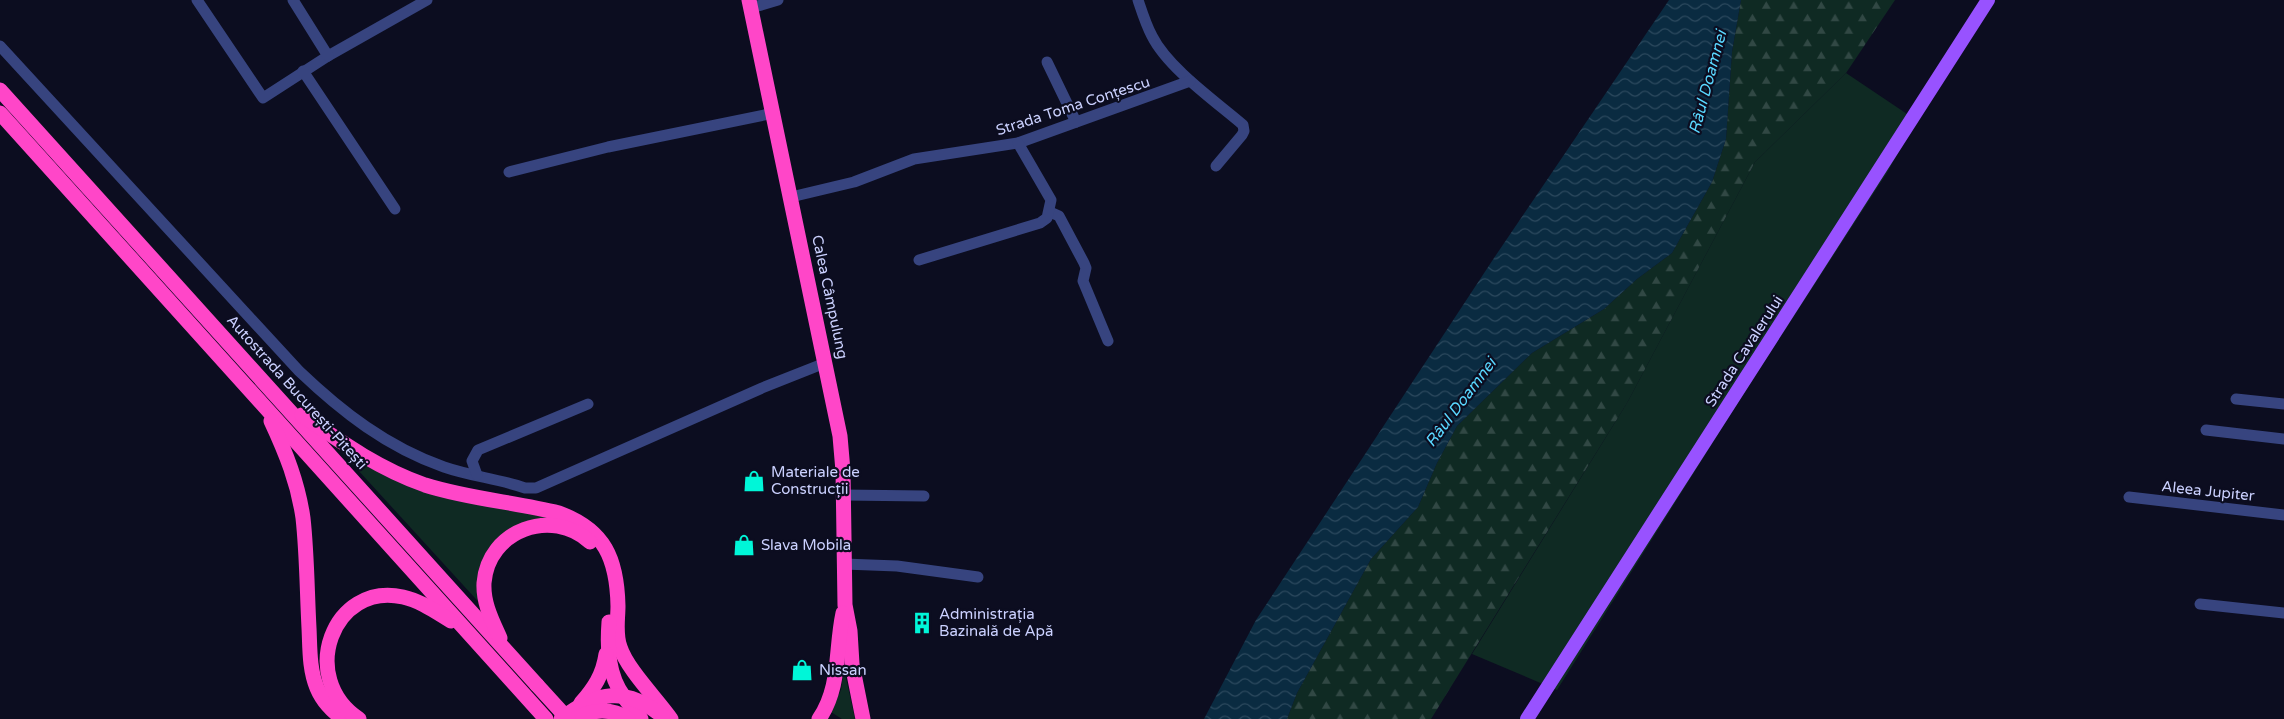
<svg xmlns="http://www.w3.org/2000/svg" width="2284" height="719" viewBox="0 0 2284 719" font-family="'Varela Round',sans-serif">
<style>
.grass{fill:#0f2a23}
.forest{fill:url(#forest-firs)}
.water{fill:url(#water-waves)}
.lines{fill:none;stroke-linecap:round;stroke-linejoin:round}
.minor{stroke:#37447f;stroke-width:11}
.major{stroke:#9852ff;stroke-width:14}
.highway{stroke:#ff46c8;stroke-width:15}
.highway-bridge{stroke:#ff46c8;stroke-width:15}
.labels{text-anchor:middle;stroke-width:4.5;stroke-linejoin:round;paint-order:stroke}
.street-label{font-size:15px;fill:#cbd1ff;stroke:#0c0d20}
.poi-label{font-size:15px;fill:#cbd1ff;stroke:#0c0d20;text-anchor:start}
.water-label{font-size:16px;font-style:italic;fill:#59d7ff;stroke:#0c0d20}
</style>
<defs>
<pattern id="forest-firs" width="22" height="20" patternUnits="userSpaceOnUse" patternTransform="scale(1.25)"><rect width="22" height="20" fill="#0f2a23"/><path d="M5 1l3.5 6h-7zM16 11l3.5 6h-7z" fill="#314844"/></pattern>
<pattern id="water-waves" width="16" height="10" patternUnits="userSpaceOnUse" patternTransform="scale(1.25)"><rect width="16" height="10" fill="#0a2b41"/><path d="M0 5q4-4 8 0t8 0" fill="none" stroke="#2c495e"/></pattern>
</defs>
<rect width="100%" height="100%" fill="#0c0d20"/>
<g class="grass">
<polygon points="1846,73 1916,120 1888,171 1739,401 1557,690 1472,654 1627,403 1755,162"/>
<polygon points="336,446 371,464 565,520 496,543 485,609"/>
<polygon points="844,669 855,719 842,719 831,712 841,690"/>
</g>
<polygon class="forest" points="1741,0 1895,0 1846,73 1755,162 1627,403 1431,719 1287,719 1297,693 1371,559 1418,507 1437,463 1457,426 1532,353 1604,309 1637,279 1672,253 1712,182 1726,139 1732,52"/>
<polygon class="water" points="1669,0 1741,0 1732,52 1726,139 1712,182 1672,253 1637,279 1604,309 1532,353 1457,426 1437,463 1418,507 1371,559 1297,693 1287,719 1204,719 1256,620 1494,258"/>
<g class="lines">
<g class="minor">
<polyline points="197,0 263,98 328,56 427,0"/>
<polyline points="293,0 328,56"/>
<path d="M 1138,0 C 1142,12 1146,25 1152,36 C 1168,68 1215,101 1243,125 L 1244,131 L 1242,135 L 1216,166"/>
<polyline points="751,8 778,0"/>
<path d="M 0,46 L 299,371 C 342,412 387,447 444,467 C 470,476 499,479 525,488 L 536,488 L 762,388 L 825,363"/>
<polyline points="1047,62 1076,122"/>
<polyline points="303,71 395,209"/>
<polyline points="509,172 608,147 774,113"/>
<polyline points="791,197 854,182 914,159 1018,143 1190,81"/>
<polyline points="1050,212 1059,216 1084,263 1086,268 1083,281 1108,341"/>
<polyline points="919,260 1040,223 1047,218 1051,200 1018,143"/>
<polyline points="2236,399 2284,404"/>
<polyline points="2206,430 2284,439"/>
<polyline points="477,475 472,461 478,450 588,404"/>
<polyline points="844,495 924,496"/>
<polyline points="2129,497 2284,515"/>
<polyline points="844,564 897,566 978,577"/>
<polyline points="2200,604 2284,613"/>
</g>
<polyline class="major" points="1527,719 1988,0"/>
<g class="highway">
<polyline points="749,0 840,436 843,471 845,605 850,631 852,664 863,719"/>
<polyline points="0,90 537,685"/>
<polyline points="0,113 546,719"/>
<path d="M 302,415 C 341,442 379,469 425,485 C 469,499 515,502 559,513 C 605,530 617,559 618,606 C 618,619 615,634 620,647 C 627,669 657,699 671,719"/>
<path d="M 271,421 C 286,453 298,483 303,518 C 307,554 307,591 309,628 C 310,647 309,669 317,688 C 322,700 332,712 344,719"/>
<path d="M 609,622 C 607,649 608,675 624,697 C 629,705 636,711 641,719"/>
<path d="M 500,638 C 492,620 483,603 484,583 C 488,530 552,507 590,542"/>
<path d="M 581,703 C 594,688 603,675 606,654"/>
<path d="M 359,719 C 297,678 333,581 403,597 C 421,601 436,612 451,621"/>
<path d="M 561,719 C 597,691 626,686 662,716"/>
<path d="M 575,719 C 592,709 612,708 628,719"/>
<path d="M 819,719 C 841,687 835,650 843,613"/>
</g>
<polyline class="highway-bridge" points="537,685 568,719"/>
</g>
<defs>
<g id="shop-bare" transform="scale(1.725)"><path d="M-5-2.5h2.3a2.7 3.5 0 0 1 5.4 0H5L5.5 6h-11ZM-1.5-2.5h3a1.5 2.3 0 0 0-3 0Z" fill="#00f6d8" stroke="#0c0d20" stroke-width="2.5" paint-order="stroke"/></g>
<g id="building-bare" transform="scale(1.725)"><path d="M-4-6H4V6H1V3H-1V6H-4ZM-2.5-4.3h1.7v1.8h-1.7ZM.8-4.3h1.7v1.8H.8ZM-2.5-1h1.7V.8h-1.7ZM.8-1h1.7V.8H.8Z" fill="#00f6d8" stroke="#0c0d20" stroke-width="2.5" paint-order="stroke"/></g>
</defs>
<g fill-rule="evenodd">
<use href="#shop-bare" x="754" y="481"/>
<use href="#shop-bare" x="744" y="545"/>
<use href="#building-bare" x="922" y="623"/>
<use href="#shop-bare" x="802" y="670"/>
</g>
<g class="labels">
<g class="street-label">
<text transform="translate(1073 106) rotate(-18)" y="5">Strada Toma Conțescu</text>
<text transform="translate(830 297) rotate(78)" y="5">Calea Câmpulung</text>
<text transform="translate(1744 351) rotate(-57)" y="5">Strada Cavalerului</text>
<text transform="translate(297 392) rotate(48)" y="5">Autostrada București-Pitești</text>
<text transform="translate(2208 491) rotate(6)" y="5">Aleea Jupiter</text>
</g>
<g class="poi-label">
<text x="771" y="477">Materiale de<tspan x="771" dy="17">Construcții</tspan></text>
<text x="761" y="550">Slava Mobila</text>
<text x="939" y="619">Administrația<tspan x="939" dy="17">Bazinală de Apă</tspan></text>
<text x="819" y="675">Nissan</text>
</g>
<g class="water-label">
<text transform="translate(1707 82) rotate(-75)" y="6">Râul Doamnei</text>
<text transform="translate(1460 402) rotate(-53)" y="6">Râul Doamnei</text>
</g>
</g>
</svg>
